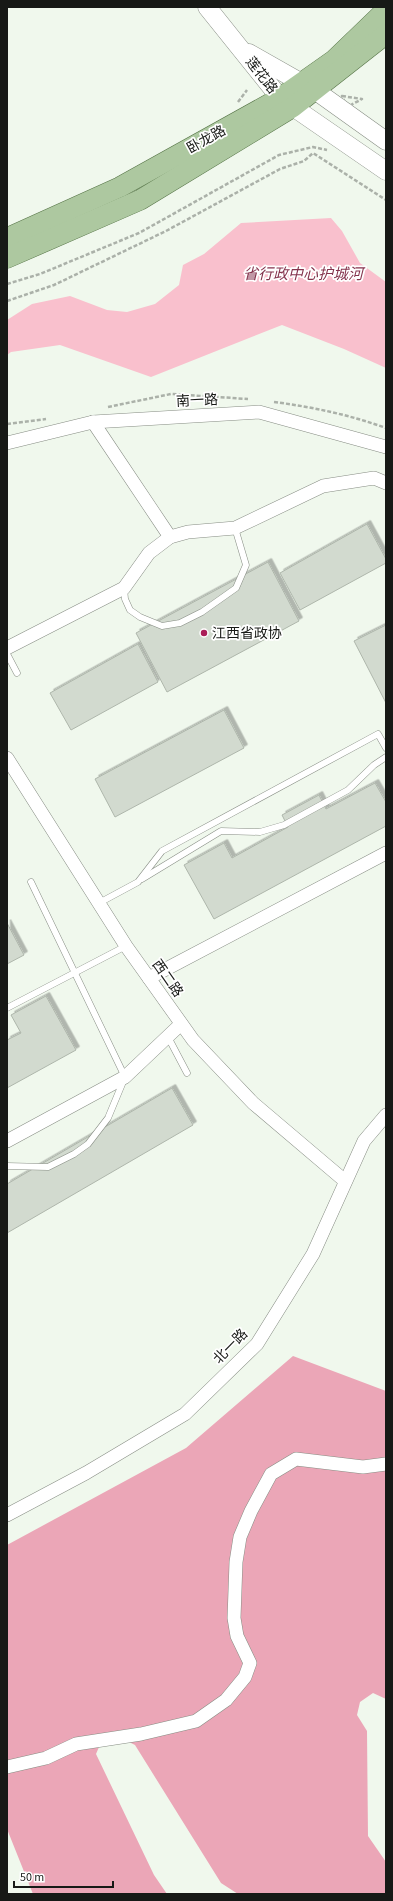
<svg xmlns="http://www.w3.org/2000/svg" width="393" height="1901" viewBox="0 0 393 1901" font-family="'Source Sans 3','Noto Sans SC',sans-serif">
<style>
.forest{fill:#eba6b7}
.water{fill:#f9c0cd}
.building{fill:#d2dacf;stroke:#aeb6ab;filter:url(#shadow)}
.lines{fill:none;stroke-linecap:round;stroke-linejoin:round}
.service-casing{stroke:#878d84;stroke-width:7}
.minor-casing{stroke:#878d84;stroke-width:14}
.secondary-casing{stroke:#878d84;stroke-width:19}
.primary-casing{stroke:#557346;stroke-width:21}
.path{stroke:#abb1a9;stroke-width:2.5;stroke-dasharray:4 2;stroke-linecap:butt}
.service{stroke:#fff;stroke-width:6}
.minor{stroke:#fff;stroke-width:13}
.secondary{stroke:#fff;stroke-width:18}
.primary{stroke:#adc8a0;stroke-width:20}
.poi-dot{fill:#ab1c57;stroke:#fff;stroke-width:1.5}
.labels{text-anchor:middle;stroke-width:3.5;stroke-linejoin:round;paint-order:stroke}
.street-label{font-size:14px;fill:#171916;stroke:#fff}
.poi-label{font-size:14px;fill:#171916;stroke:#fff;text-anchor:start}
.water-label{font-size:15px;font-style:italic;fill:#84334d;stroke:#fff}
</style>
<defs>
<filter id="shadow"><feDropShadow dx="3.5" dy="-3.5" stdDeviation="0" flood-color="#0004"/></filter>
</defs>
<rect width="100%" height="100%" fill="#f0f8ed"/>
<polygon class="forest" points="293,1356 386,1391 386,1699 373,1693 360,1702 357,1715 367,1731 368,1836 386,1862 386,1894 238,1894 221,1883 135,1745 119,1737 102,1740 96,1754 154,1875 167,1894 33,1894 7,1829 7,1545 186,1448"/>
<polygon class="water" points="331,218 342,231 360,263 386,282 386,368 344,349 282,325 151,377 60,345 11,352 7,355 7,320 32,304 70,296 107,310 127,312 155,304 179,285 183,265 204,254 241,223"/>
<g class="building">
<polygon points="367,524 386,559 386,563 300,610 280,573"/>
<polygon points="268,562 299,621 167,692 136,633"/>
<polygon points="386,625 386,703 354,641"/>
<polygon points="138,644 158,682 71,730 50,693"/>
<polygon points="224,710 244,748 115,817 95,779"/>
<polygon points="375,783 386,802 386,826 214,919 184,865 224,843 232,858 288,827 282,815 319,795 326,809"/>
<polygon points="7,923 24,955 7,964"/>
<polygon points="46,996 76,1050 7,1088 7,1040 21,1033 11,1015"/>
<polygon points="172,1088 193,1125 7,1233 7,1184"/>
</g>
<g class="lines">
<g class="service-casing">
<g id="service">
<polyline points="124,588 125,599 130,610 140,617 162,626 180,623 202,612 236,588 246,565 235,528"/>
<polyline points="7,654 17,673"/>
<polyline points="142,879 221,831 260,832 284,825 348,790 374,765 386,757"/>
<polyline points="99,903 138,882 162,851 378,734 386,748"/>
<polyline points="7,1008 126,946"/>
<polyline points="168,1037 187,1073"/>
<polyline points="7,1166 48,1167 74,1154 88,1144 108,1118 125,1077 31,882"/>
</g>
</g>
<g class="minor-casing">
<g id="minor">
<polyline points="93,422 170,537"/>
<polyline points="7,443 93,422 259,412 386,447"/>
<polyline points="7,648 124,588 149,553 170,537 188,532 235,528 323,486 374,478 386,483"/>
<polyline points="7,758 126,946 193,1040 253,1103 345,1181"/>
<polyline points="149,978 386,853"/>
<polyline points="7,1141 125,1077 181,1024"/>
<polyline points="7,1515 86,1473 185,1414 257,1344 313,1254 364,1141 386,1115"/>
<polyline points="7,1767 46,1758 76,1744 141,1734 196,1721 226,1700 245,1677 250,1663 237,1636 234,1618 236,1562 240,1537 251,1511 271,1474 296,1459 363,1467 386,1464"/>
</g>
</g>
<g class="secondary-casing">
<g id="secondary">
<polyline points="207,7 280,98 386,171"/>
<polyline points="249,53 316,91 386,141"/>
</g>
</g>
<g class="primary-casing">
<g id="primary">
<polyline points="7,238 120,187 280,98 334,60 386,10"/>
<polyline points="7,258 140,200 293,107 386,34"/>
</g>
</g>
<g class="path">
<polygon points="342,96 362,99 347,107"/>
<polyline points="238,102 247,90"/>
<polyline points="7,284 40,274 139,233 279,155 313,147 327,150"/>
<polyline points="7,301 54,285 166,231 280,169 304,161 313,153 386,200"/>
<path d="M 274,402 C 313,407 350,415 386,428"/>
<polyline points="108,407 171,394 248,399"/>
<polyline points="7,424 46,419"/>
</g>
<use href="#service" class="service"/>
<use href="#minor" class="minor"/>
<use href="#secondary" class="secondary"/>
<use href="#primary" class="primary"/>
</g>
<circle class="poi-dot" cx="204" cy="633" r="4"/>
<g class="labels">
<g class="street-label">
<text transform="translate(262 75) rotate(52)" y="5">莲花路</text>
<text transform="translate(206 139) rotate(-29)" y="5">卧龙路</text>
<text transform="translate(197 400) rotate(-3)" y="5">南一路</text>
<text transform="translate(168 978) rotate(55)" y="5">西二路</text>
<text transform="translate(230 1346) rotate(-46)" y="5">北一路</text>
</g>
<g class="poi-label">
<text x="212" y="638">江西省政协</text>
</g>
<g class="water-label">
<text x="303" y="279">省行政中心护城河</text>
</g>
</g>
<rect width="393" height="1901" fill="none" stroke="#171916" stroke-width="16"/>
<path d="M14 1881v6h99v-6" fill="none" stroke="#171916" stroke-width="2"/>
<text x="20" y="1881" font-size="12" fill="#171916" stroke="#ffffff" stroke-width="3" paint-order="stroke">50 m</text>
</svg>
